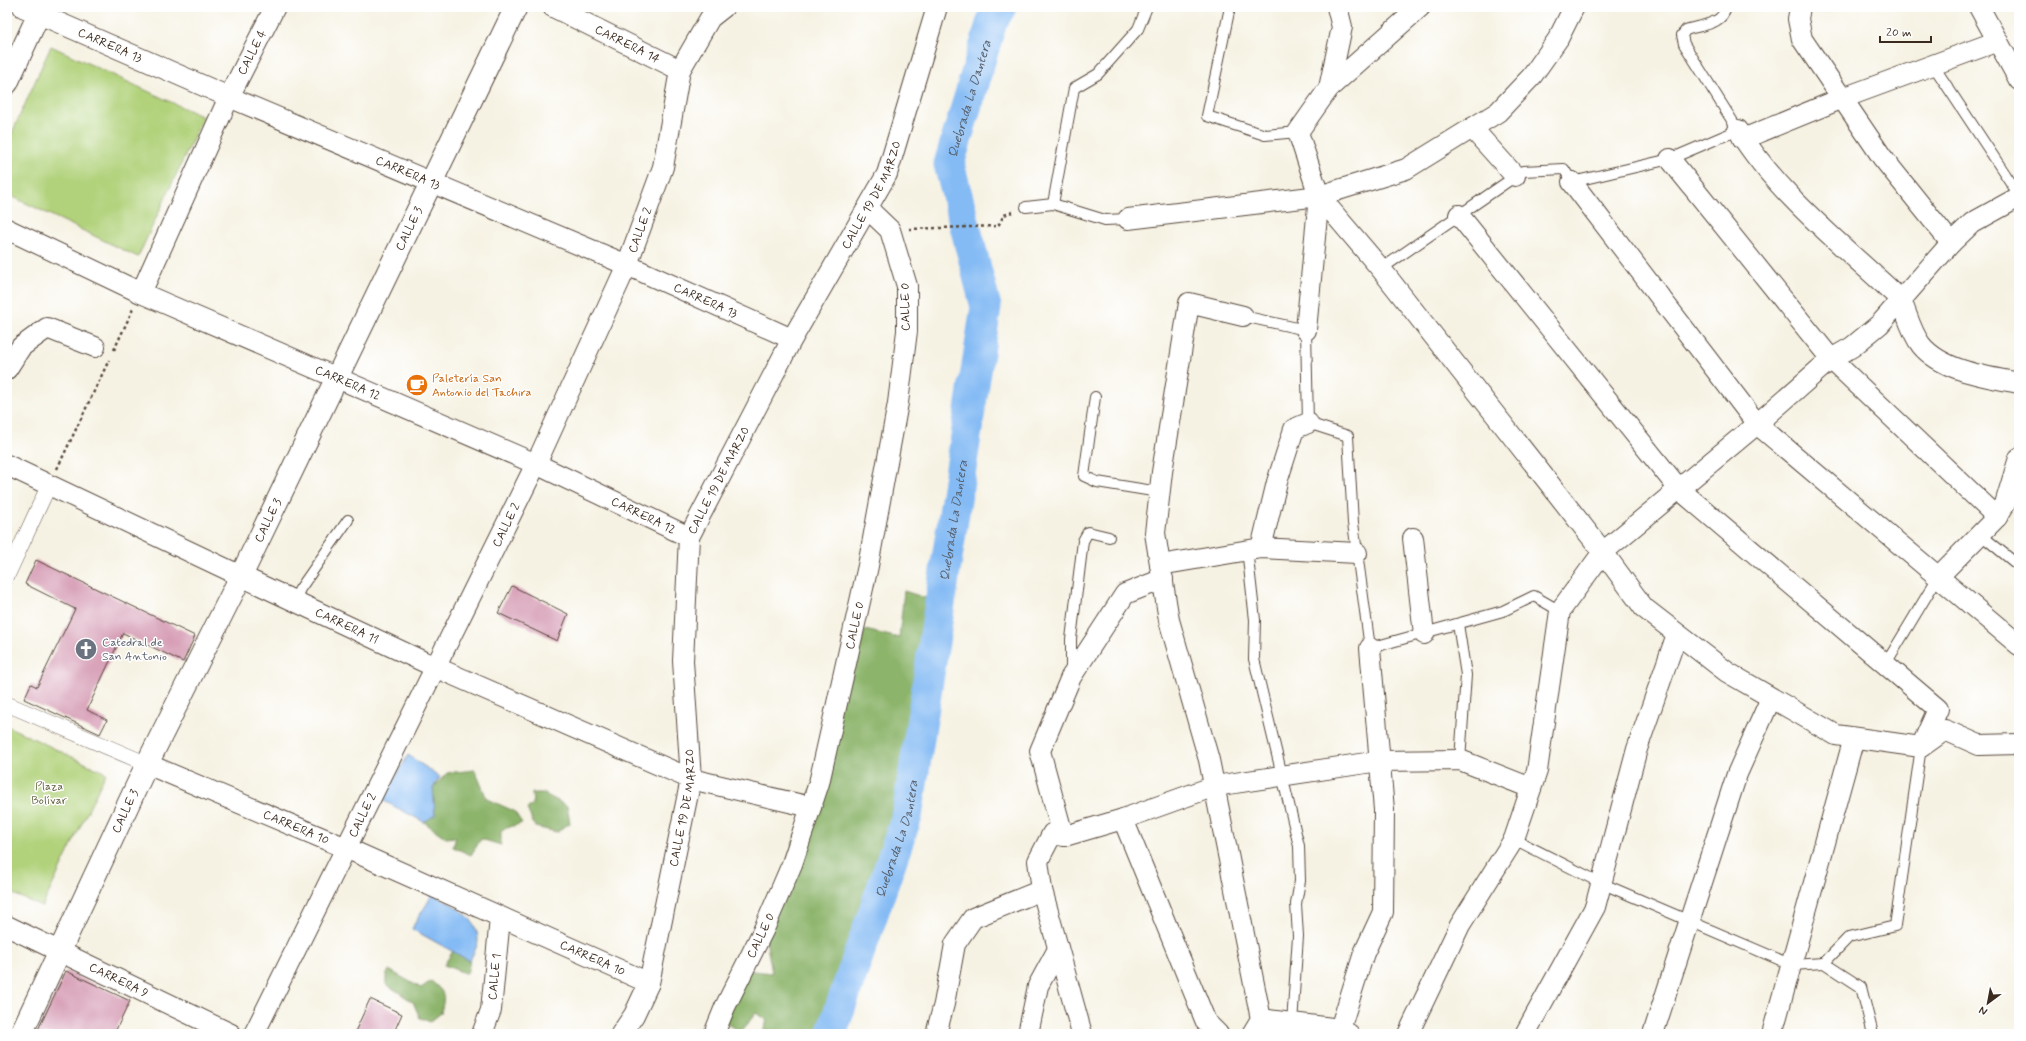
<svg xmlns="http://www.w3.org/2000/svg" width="2026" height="1041" viewBox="0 0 2026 1041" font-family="Mynerve,sans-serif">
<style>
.green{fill:#b1d27a;stroke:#767e4c}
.forest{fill:#8cb46a;stroke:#646f44}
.water{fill:#85bbf4;stroke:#607289}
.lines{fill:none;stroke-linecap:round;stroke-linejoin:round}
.river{stroke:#85bbf4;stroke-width:31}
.building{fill:#d498b1}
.service-casing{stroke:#57483c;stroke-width:12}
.pedestrian-casing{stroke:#57483c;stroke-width:16}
.minor-casing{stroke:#57483c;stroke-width:22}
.tertiary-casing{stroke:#57483c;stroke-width:24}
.path{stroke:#57483c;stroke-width:2.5;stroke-dasharray:3 3;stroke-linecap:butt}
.service{stroke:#fff;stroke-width:10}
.pedestrian{stroke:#fff;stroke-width:15}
.minor{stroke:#fff;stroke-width:20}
.tertiary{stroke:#fff;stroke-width:22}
.labels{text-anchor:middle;stroke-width:3;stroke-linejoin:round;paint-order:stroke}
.street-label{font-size:12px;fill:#3b2a1e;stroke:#fff}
.food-label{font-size:12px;fill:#c56008;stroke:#fff;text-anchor:start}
.worship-label{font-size:12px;fill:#5b616d;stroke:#fff;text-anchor:start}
.park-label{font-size:12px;fill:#5e5c3a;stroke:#fff}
.water-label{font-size:13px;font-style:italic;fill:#555d69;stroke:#fff}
</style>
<rect width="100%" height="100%" fill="#fff"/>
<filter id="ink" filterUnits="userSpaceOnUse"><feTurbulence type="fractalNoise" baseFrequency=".025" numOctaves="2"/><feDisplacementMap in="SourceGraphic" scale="8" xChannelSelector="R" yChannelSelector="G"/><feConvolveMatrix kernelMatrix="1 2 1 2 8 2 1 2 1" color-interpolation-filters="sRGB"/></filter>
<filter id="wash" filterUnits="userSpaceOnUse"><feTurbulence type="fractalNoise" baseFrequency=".012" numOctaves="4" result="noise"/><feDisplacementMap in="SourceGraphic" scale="16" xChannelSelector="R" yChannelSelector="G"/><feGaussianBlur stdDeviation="0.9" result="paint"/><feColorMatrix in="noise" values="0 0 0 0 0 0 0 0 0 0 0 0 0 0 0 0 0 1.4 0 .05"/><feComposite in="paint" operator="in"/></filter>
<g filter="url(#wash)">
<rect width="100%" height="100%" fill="#f6f2e3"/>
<g class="green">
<polygon points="51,46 203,117 138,257 7,194 7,144"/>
<polygon points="7,726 106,773 42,907 7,891"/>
</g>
<g class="forest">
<polygon points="904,591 926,598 906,816 831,1034 762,1034 767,1021 756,1013 741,1032 720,1020 744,970 772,973 764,929 865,630 899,638"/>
<polygon points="475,770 487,799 514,811 522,823 501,830 501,845 481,839 471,855 453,847 456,837 446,838 424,822 435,815 433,788 447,773"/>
<polygon points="532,793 543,793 567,806 570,823 557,832 535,827 527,809 533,804"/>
<polygon points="453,951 470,961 467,974 444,965"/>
<path d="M 389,970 L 421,988 L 431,981 C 446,993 445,995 441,1013 L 431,1021 L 420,1018 L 413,1002 L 386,984 L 386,976 Z"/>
</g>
<g class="water">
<polygon points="408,755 440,777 433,788 435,815 424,822 382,800"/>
<path d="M 432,894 C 452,905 477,914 478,940 C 478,946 472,955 470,961 L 412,929 C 418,915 426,908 432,894 Z"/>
</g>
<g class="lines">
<path class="river" id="s1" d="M 831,1034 L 907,816 L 986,307 L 949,164 L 992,21 L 1001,7"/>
</g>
<g id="blocks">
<g class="building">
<polygon points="36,560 195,636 183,662 123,633 87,710 107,720 100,734 24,699 31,684 37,687 75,609 25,584"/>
<polygon points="512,586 568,614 557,641 498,613"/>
<polygon points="66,971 130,1001 114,1034 36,1034"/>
<polygon points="370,999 402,1014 393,1034 354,1034"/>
</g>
</g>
</g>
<g filter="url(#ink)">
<use href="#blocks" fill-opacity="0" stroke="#57483c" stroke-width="1"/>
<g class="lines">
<g class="service-casing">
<g id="service">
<polyline points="1230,7 1207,116 1265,135 1298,132"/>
<polyline points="1933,65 2019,195"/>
<polyline points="1053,204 1105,220 1128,219"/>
<polyline points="1026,207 1053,204 1074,88 1098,74 1138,29 1147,7"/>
<path d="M 1381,269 L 1523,171 L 1564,169 L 1572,182 L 1670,159 L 1738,130 L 1684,44 L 1682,35 L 1686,30 C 1700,25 1723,25 1726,7"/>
<polyline points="1243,316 1306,330 1308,423 1348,436 1353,523 1370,648 1503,611 1534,596 1560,611"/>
<polyline points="1095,397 1084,476 1097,482 1159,492"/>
<polyline points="1980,534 2019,566"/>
<polyline points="1247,549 1255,620 1254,659 1299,846 1300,881 1296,904 1298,936 1292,1023"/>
<polyline points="294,601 300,589 348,520"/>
<polyline points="1458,624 1466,675 1460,760"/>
<polyline points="1885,665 1938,577"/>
<polyline points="1071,671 1071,639 1083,541 1088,532 1109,537"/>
<polyline points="1514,839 1601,883 1792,965 1824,963"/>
<polyline points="1873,1034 1861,987 1824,963 1849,937 1895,926 1921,747"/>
</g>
</g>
<g class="pedestrian-casing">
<g id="pedestrian">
<polyline points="7,576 49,485"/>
<polyline points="7,704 147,764"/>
</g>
</g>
<g class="minor-casing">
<g id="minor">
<path id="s2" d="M 23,7 L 229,97 L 627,265 L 792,339"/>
<path id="s3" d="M 553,7 L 680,70"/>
<polyline points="1574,7 1558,39 1532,76 1498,112 1406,169 1319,196 1381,269 1603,552 1644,608 1727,672 1836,735 1921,747 1945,730 1979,745 2019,744"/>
<polyline points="1800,7 1798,19 1802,39 1882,157 1951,243 1972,223 2019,197"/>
<polyline points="1979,7 2019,80"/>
<polyline points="1329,88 1342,27 1337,7"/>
<polyline points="1472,128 1515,176"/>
<path d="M 1738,130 C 1778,195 1845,247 1901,300 C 1907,314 1911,332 1921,345 C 1942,371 1988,377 2019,383"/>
<polyline points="1743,139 1843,98 1998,41"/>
<polyline points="1670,159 1831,359 1997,517"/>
<polyline points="1572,182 1757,424 2019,645"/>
<polyline points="1459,215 1679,489 1938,709 1921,747"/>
<polyline points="1128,219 1319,196"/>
<path id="s4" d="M 7,229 L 141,293 L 536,464 L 689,537"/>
<path id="s5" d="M 141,293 L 229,97 L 275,7"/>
<polyline points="1243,316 1189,303 1162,472 1155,533 1169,620 1209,760 1261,1019 1252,1034"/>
<polyline points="1306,330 1319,196 1298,132 1329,88 1420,7"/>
<polyline points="7,369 21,347 47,328 95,347"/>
<path id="s6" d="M 7,465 L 241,576 L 435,667 L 691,779 L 811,807"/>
<polyline points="1413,538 1424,634"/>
<polyline points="1261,548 1277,482 1294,429 1308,423"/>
<polyline points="1160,565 1261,548 1357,553"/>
<polyline points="1938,577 1997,517 2005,504 2019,458"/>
<polyline points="1163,579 1125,594 1071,677 1040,751 1061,828 1065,836 1123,819 1206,1022 1218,1034"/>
<path id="s7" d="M 147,764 L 346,848 L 649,983"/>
<polyline points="1123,819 1215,786 1379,761 1460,760 1531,788"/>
<polyline points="1065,836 1052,834 1038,861 1042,890 1082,1034"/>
<path id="s8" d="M 7,926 L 231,1034"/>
<polyline points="1261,1019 1340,1029 1349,1034"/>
<polyline points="1340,1029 1364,953 1383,912 1384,810 1370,648"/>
<path id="s9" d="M 254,1034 L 536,464 L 627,265 L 663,167 L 680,70 L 710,18 L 724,7"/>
<path id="s10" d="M 482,1034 L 491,1010 L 500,918"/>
<path id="s11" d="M 621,1034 L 634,1015 L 649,983 L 691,779 L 683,661 L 689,537 L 792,339 L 887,174 L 937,7"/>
<path id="s12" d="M 714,1034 L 725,1007 L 764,929 L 792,864 L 819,783 L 868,566 L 898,403 L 907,331 L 907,286 L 890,230 L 868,209"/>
<polyline points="936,1034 944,1004 955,944 973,918 1042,890"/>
<polyline points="1028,1034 1038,986 1058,949"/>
<polyline points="1408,1034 1460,925 1514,839 1537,771 1560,611 1603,552 1757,424 1831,359 1852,347 1880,324 1951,243"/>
<polyline points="1525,1034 1595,907 1637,749 1677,634"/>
<polyline points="1653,1034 1737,774 1771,698"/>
<polyline points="1772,1034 1854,738"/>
</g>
</g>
<g class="tertiary-casing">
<g id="tertiary">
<polyline points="7,83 42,7"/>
<path id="s13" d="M 21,1034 L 147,764 L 241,576 L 516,7"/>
</g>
</g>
<g class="path">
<polyline points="909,229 998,226 1004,215 1015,211"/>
<polyline points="114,350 133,309"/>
<polyline points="57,469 109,360"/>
</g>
<use href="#service" class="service"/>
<use href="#pedestrian" class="pedestrian"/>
<use href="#minor" class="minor"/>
<use href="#tertiary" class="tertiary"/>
</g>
</g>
<defs>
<g id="cafe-disc" transform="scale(1.15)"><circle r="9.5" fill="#e8710a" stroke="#fff"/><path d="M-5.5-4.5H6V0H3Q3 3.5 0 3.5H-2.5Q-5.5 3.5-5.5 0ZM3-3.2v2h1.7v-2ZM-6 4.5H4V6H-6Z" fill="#fff"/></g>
<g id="church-disc" transform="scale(1.15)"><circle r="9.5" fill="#6b7280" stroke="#fff"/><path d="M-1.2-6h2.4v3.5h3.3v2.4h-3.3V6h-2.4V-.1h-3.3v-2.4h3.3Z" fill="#fff"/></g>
</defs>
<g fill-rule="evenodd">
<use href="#cafe-disc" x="417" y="385"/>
<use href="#church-disc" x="86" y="649"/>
</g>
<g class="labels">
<g class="street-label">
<text dy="4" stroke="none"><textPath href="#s3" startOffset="83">CARRERA 14</textPath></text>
<text dy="4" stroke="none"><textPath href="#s2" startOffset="95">CARRERA 13</textPath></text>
<text dy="4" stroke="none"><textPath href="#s5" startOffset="265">CALLE 4</textPath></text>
<text dy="4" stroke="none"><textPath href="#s2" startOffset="419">CARRERA 13</textPath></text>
<text dy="4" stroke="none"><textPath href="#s11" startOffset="897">CALLE 19 DE MARZO</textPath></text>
<text dy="4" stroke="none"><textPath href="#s13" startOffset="894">CALLE 3</textPath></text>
<text dy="4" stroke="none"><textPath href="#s9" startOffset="892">CALLE 2</textPath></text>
<text dy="4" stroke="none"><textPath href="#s2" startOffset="743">CARRERA 13</textPath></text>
<text transform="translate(905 307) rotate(-91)" y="4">CALLE 0</text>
<text dy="4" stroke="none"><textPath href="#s4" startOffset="374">CARRERA 12</textPath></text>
<text dy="4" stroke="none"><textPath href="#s11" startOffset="573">CALLE 19 DE MARZO</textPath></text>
<text dy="4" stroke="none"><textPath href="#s4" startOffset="698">CARRERA 12</textPath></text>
<text dy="4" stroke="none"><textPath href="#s13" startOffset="570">CALLE 3</textPath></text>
<text dy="4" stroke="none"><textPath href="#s9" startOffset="568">CALLE 2</textPath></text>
<text dy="4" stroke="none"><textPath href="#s6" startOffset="376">CARRERA 11</textPath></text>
<text dy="4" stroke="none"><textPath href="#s12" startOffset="434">CALLE 0</textPath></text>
<text dy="4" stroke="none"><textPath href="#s11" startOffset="237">CALLE 19 DE MARZO</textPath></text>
<text dy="4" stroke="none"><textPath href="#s13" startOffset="246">CALLE 3</textPath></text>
<text dy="4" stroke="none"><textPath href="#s9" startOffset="244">CALLE 2</textPath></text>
<text dy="4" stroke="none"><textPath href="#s7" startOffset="162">CARRERA 10</textPath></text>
<text dy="4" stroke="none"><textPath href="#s12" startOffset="109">CALLE 0</textPath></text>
<text dy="4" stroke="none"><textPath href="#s7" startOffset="486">CARRERA 10</textPath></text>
<text dy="4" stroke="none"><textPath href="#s10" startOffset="59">CALLE 1</textPath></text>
<text dy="4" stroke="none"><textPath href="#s8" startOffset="124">CARRERA 9</textPath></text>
</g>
<g class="food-label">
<text x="432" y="382">Paletería San<tspan x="432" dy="14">Antonio del Tachira</tspan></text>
</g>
<g class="worship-label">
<text x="102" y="646">Catedral de<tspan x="102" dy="14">San Antonio</tspan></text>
</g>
<g class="park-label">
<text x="49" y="790">Plaza<tspan x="49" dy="14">Bolívar</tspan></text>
</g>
<g class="water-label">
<text dy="5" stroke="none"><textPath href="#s1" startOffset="962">Quebrada La Dantera</textPath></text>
<text dy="5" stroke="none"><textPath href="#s1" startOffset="530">Quebrada La Dantera</textPath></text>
<text dy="5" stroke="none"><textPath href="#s1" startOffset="206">Quebrada La Dantera</textPath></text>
</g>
</g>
<rect width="2026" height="1041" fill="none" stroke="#fff" stroke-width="24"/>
<g transform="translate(1988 1003) rotate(212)" stroke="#ffffff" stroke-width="3" paint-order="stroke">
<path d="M0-3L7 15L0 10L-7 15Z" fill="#3b2a1e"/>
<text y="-6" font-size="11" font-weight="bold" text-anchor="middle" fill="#3b2a1e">N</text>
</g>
<path d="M1880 36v6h51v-6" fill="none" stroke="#3b2a1e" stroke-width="2"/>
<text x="1886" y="36" font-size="12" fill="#3b2a1e" stroke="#ffffff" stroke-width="3" paint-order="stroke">20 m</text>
</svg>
